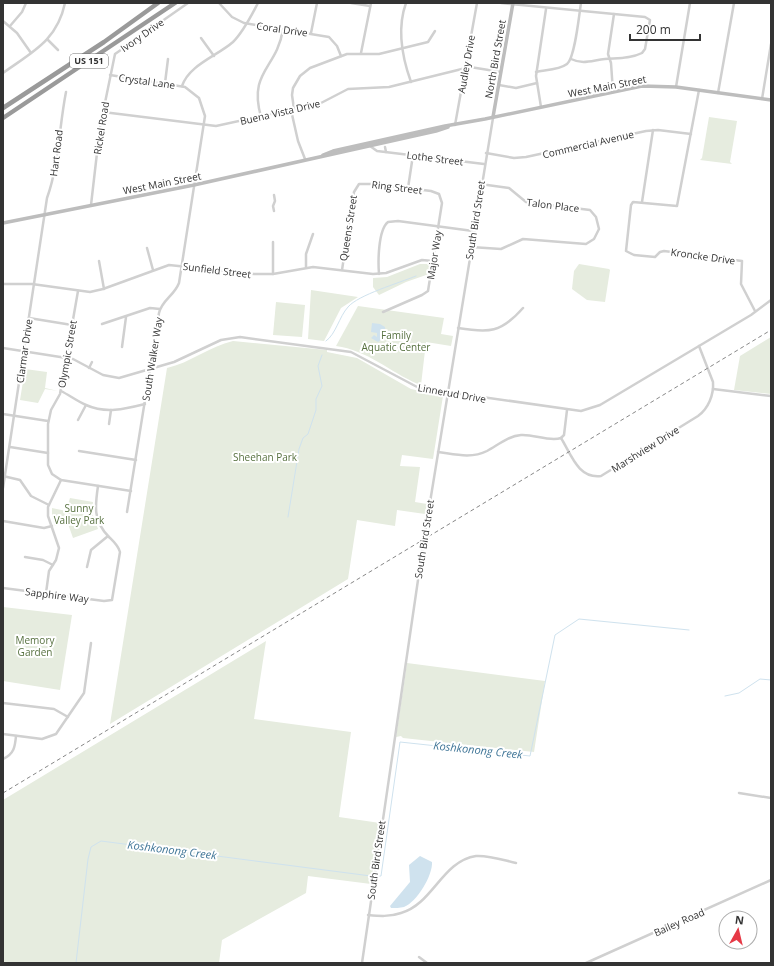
<svg xmlns="http://www.w3.org/2000/svg" width="774" height="966" viewBox="0 0 774 966" font-family="'Open Sans',sans-serif">
<style>
.green{fill:#e6ecdf}
.water{fill:#cfe2ee}
.lines{fill:none;stroke-linecap:round;stroke-linejoin:round}
.stream{stroke:#cfe2ee;stroke-width:1}
.street{stroke:#d0d0d0;stroke-width:2.5}
.secondary{stroke:#bdbdbd;stroke-width:3.5}
.highway{stroke:#9a9a9a;stroke-width:4.5}
.rail{stroke:#888;stroke-width:1;stroke-dasharray:4 3;stroke-linecap:butt}
.labels{text-anchor:middle;stroke-width:4;stroke-linejoin:round;paint-order:stroke}
.shield{fill:#fff;stroke:#707070;stroke-width:1}
.shield-label{font-size:9px;font-weight:bold;fill:#333}
.street-label{font-size:10px;fill:#333;stroke:#fff}
.park-label{font-size:10px;fill:#56703f;stroke:#fff}
.water-label{font-size:11px;font-style:italic;fill:#3f7597;stroke:#fff}
</style>
<rect width="100%" height="100%" fill="#fff"/>
<g class="green">
<polygon points="709,117 737,121 730,162 732,164 700,160 702,158"/>
<polygon points="420,264 430,264 429,274 406,282 379,295 373,287 373,278 387,277"/>
<polygon points="579,264 609,269 610,270 605,302 587,300 572,289 574,271"/>
<polygon points="311,290 358,297 341,308 324,341 308,339"/>
<polygon points="276,302 305,305 302,337 273,335"/>
<path d="M 358,306 L 444,318 L 441,334 L 453,336 L 451,346 L 426,342 L 421,385 L 418,384 C 390,372 367,350 336,346 Z"/>
<polygon points="771,337 771,394 734,390 740,356"/>
<path d="M 233,341 L 327,350 L 327,352 L 357,358 L 411,389 L 443,396 L 433,459 L 402,455 L 400,466 L 420,467 L 415,502 L 427,504 L 425,514 L 397,510 L 395,526 L 357,520 L 348,579 L 110,724 L 167,368 C 190,363 210,346 233,341 Z"/>
<polygon points="25,369 47,372 45,388 58,391 45,389 38,403 20,400"/>
<polygon points="70,498 93,502 92,513 98,529 73,538 67,521 55,526 52,516 52,508 66,511"/>
<polygon points="3,607 72,615 60,690 3,681"/>
<polygon points="266,641 254,719 351,732 339,817 380,823 371,884 308,876 306,893 222,940 219,963 3,963 3,800"/>
<polygon points="407,663 545,681 534,752 403,738 401,736 396,737"/>
</g>
<g class="water">
<polygon points="372,323 380,324 385,327 386,336 378,342 371,338 374,335 377,337 377,333 371,332"/>
<path d="M 420,856 L 432,862 C 433,875 417,902 404,907 C 400,908 395,908 391,908 L 390,906 L 410,882 L 409,865 Z"/>
</g>
<g class="lines">
<g class="stream">
<path d="M 326,341 C 336,334 339,317 348,307 C 358,295 399,283 416,276"/>
<polyline points="288,517 299,449 303,438 308,434 316,410 316,399 322,386 318,366 322,355"/>
<polyline points="725,696 739,693 760,679 771,680"/>
<polyline points="376,876 381,876 400,742 530,756 555,635 579,619 689,630"/>
<polyline points="76,963 88,859 91,847 101,841 371,876"/>
</g>
<g class="street">
<polyline points="219,3 232,17 244,23 329,37 337,46 341,56"/>
<polyline points="351,3 370,6"/>
<path d="M 406,3 C 397,28 402,57 411,82"/>
<path d="M 501,3 L 645,17 L 650,20 L 645,49 L 642,53 C 630,59 617,58 605,59 C 593,60 583,65 571,59"/>
<polyline points="3,21 17,33 31,53"/>
<polyline points="10,26 22,12 26,3"/>
<polyline points="311,33 317,3"/>
<polyline points="201,38 214,56"/>
<polyline points="48,40 58,50"/>
<polyline points="361,53 371,3"/>
<path d="M 536,72 C 545,70 559,70 567,64 C 575,58 579,15 581,3"/>
<path d="M 3,73 C 32,52 57,41 65,3"/>
<path d="M 110,75 L 185,87 L 199,98 L 205,116 L 179,283 C 174,296 162,300 159,313 L 127,512"/>
<polyline points="165,83 168,59"/>
<polyline points="499,85 516,88 537,83"/>
<path d="M 182,86 C 189,65 217,56 233,42 C 244,31 251,16 258,3"/>
<polyline points="676,87 690,3"/>
<polyline points="699,90 677,206 633,202 631,205 626,251 634,255 655,257 660,252 664,251 742,261 741,284 755,311"/>
<polyline points="613,92 611,63 608,54 614,14"/>
<polyline points="718,93 734,3"/>
<polyline points="762,99 771,44"/>
<polyline points="541,107 536,76 546,9"/>
<polyline points="294,109 292,95 293,88 300,76 310,68 347,54 379,54 428,42 435,31"/>
<polyline points="291,110 298,141 305,159"/>
<polyline points="103,112 216,126 321,103 348,89 389,87 470,67 501,72"/>
<path d="M 261,117 C 248,71 277,69 283,29"/>
<polyline points="455,125 477,3"/>
<polyline points="370,146 377,151 484,164"/>
<polyline points="385,147 386,152"/>
<polyline points="486,153 514,158 526,157 646,131 658,130 691,134"/>
<polyline points="408,188 413,155"/>
<polyline points="274,195 275,201 273,206 274,211"/>
<polyline points="642,202 653,130"/>
<polyline points="91,205 100,127 115,54 188,3"/>
<polyline points="273,242 273,274"/>
<polyline points="471,247 501,249 523,239 586,244 594,239 599,229 596,217 590,210 526,202 509,188 480,184"/>
<polyline points="147,248 153,270"/>
<polyline points="99,261 104,289"/>
<polyline points="306,267 306,254 313,234"/>
<polyline points="342,270 354,192 359,184 375,184 431,191 439,194 442,203 428,291 422,295 383,312"/>
<path d="M 379,274 C 378,262 378,230 388,222 L 398,221 L 473,231"/>
<polyline points="3,284 32,284 90,292 103,289 169,265 254,274 273,274 313,267 373,274 386,273 422,260 433,261"/>
<polyline points="78,291 60,394 51,410 48,424 48,465 52,474 61,480 131,491"/>
<polyline points="29,318 72,325"/>
<polyline points="102,324 150,308 160,309"/>
<path d="M 458,328 C 489,333 501,333 523,308"/>
<polyline points="122,347 126,317"/>
<polyline points="3,348 73,359 103,375 119,378 174,362 221,340 240,337 351,352 419,388 581,411 600,405 751,315 771,300"/>
<polyline points="89,368 92,362"/>
<polyline points="713,389 771,396"/>
<path d="M 61,391 C 69,395 77,401 86,405 C 106,414 125,409 145,404"/>
<polyline points="3,414 48,421"/>
<polyline points="78,420 86,405"/>
<polyline points="109,424 111,410"/>
<path d="M 561,438 C 571,454 578,479 601,476 L 698,416 C 708,409 714,395 713,382 L 699,346"/>
<polyline points="561,438 564,435 567,410"/>
<polyline points="10,447 48,453"/>
<polyline points="79,451 136,460"/>
<path d="M 438,452 C 454,454 471,459 487,451 C 498,445 508,436 521,435 C 534,434 549,442 561,438"/>
<polyline points="3,476 20,480 31,496 49,505"/>
<path d="M 3,488 L 47,198 C 59,165 59,127 66,92"/>
<polyline points="3,521 44,528 52,526"/>
<polyline points="25,557 43,560 53,565"/>
<polyline points="87,567 91,550 108,536"/>
<path d="M 3,588 L 104,601 L 112,600 L 120,552 C 118,545 113,541 109,537 C 93,521 95,506 98,486"/>
<polyline points="46,593 49,571 56,560 59,548 48,516 48,507 61,480"/>
<polyline points="3,703 54,709 68,717"/>
<polyline points="3,734 42,739 56,734 84,693 91,643"/>
<path d="M 3,759 C 14,754 15,747 16,736"/>
<polyline points="739,793 771,798"/>
<path d="M 368,915 C 379,916 390,917 401,913 C 433,904 442,861 476,856 C 488,855 503,860 516,863"/>
<polyline points="419,957 427,963"/>
<polyline points="362,963 424,539 493,118"/>
<polyline points="586,963 771,880"/>
</g>
<g class="secondary">
<polyline points="493,117 513,3"/>
<polyline points="323,155 333,151 445,126 485,119 642,86 676,87 771,100"/>
<polyline points="3,223 194,185 436,131 448,127"/>
</g>
<g class="highway">
<polyline points="3,108 104,42 158,3"/>
<polyline points="3,118 175,3"/>
</g>
<polyline class="rail" points="3,793 771,330"/>
</g>
<g class="labels">
<rect class="shield" x="70" y="54" width="38" height="14" rx="3"/>
<g class="shield-label">
<text x="89" y="64">US 151</text>
</g>
<g class="street-label">
<text transform="translate(282 29) rotate(8)" y="4">Coral Drive</text>
<text transform="translate(142 35) rotate(-35)" y="4">Ivory Drive</text>
<text transform="translate(495 59) rotate(-80)" y="4">North Bird Street</text>
<text transform="translate(466 64) rotate(-80)" y="4">Audley Drive</text>
<text transform="translate(147 81) rotate(8)" y="4">Crystal Lane</text>
<text transform="translate(607 86) rotate(-11)" y="4">West Main Street</text>
<text transform="translate(280 112) rotate(-13)" y="4">Buena Vista Drive</text>
<text transform="translate(101 128) rotate(-81)" y="4">Rickel Road</text>
<text transform="translate(588 144) rotate(-13)" y="4">Commercial Avenue</text>
<text transform="translate(56 153) rotate(-83)" y="4">Hart Road</text>
<text transform="translate(435 158) rotate(7)" y="4">Lothe Street</text>
<text transform="translate(162 183) rotate(-11)" y="4">West Main Street</text>
<text transform="translate(397 187) rotate(7)" y="4">Ring Street</text>
<text transform="translate(553 205) rotate(7)" y="4">Talon Place</text>
<text transform="translate(475 220) rotate(-81)" y="4">South Bird Street</text>
<text transform="translate(348 228) rotate(-81)" y="4">Queens Street</text>
<text transform="translate(434 255) rotate(-81)" y="4">Major Way</text>
<text transform="translate(703 256) rotate(8)" y="4">Kroncke Drive</text>
<text transform="translate(217 270) rotate(7)" y="4">Sunfield Street</text>
<text transform="translate(24 351) rotate(-82)" y="4">Clarmar Drive</text>
<text transform="translate(67 354) rotate(-80)" y="4">Olympic Street</text>
<text transform="translate(152 359) rotate(-81)" y="4">South Walker Way</text>
<text transform="translate(452 393) rotate(10)" y="4">Linnerud Drive</text>
<text transform="translate(645 449) rotate(-32)" y="4">Marshview Drive</text>
<text transform="translate(424 539) rotate(-81)" y="4">South Bird Street</text>
<text transform="translate(57 595) rotate(7)" y="4">Sapphire Way</text>
<text transform="translate(376 860) rotate(-82)" y="4">South Bird Street</text>
<text transform="translate(679 922) rotate(-24)" y="4">Bailey Road</text>
</g>
<g class="park-label">
<text x="396" y="339">Family<tspan x="396" dy="12">Aquatic Center</tspan></text>
<text x="265" y="461">Sheehan Park</text>
<text x="79" y="512">Sunny<tspan x="79" dy="12">Valley Park</tspan></text>
<text x="35" y="644">Memory<tspan x="35" dy="12">Garden</tspan></text>
</g>
<g class="water-label">
<text transform="translate(478 750) rotate(6)" y="4">Koshkonong Creek</text>
<text transform="translate(172 850) rotate(7)" y="4">Koshkonong Creek</text>
</g>
</g>
<rect width="774" height="966" fill="none" stroke="#333333" stroke-width="8"/>
<g transform="translate(738 930) rotate(8)"><circle r="19" fill="#ffffff" stroke="#adadad"/>
<path d="M0-3L7 15L0 10L-7 15Z" fill="#e63946"/>
<text y="-6" font-size="11" font-weight="bold" text-anchor="middle" fill="#333333">N</text>
</g>
<path d="M630 34v6h70v-6" fill="none" stroke="#333333" stroke-width="2"/>
<text x="636" y="34" font-size="12" fill="#333333" stroke="#ffffff" stroke-width="3" paint-order="stroke">200 m</text>
</svg>
